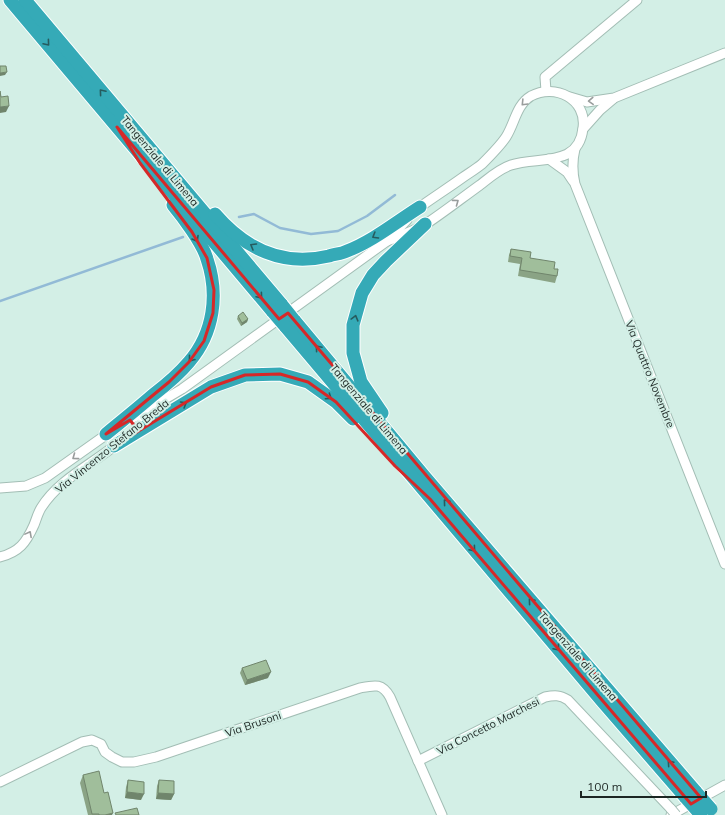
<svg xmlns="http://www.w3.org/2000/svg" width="725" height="815" viewBox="0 0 725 815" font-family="Mulish,sans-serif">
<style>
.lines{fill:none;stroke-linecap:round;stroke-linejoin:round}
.stream{stroke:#92bad6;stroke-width:2.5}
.minor-casing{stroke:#a3beb5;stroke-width:11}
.highway-casing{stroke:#fff;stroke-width:15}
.minor{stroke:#fff;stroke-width:9}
.highway{stroke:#35aab7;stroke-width:13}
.minor-bridge-casing{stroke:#a3beb5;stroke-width:11;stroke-linecap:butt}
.highway-bridge-casing{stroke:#fff;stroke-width:15;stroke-linecap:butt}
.minor-bridge{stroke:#fff;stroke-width:9}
.highway-bridge{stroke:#35aab7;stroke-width:13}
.wall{fill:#8aa385}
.shaded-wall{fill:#70856c}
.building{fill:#a0be9b;stroke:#70856c}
.oneway{stroke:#265b5e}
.oneway2{stroke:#999d9c}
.marked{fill:none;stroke:#d62828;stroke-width:3;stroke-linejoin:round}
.labels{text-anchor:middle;stroke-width:4;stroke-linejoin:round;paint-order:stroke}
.street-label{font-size:11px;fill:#1c2623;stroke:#d3efe6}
</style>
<rect width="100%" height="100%" fill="#d3efe6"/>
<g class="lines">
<g class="stream">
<polyline points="239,217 254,214 280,228 311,234 338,231 367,216 395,195"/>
<polyline points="0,301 183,237"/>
</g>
<g class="minor-casing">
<g id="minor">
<polyline points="546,91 545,77 637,0"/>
<polyline points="570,97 587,102 614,98 725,53"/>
<polyline points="583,129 600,110 613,99"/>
<path d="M 575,149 C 572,161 572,171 575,184 L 725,564"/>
<polyline points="549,159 567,172 573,181"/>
<path d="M 387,241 C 400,236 414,231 426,224 C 444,212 462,198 480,185 C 489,178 499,169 511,165 C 538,156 579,168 583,128 C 587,99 555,83 531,96 C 516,105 515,123 506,137 C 500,146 490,156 482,164 C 476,169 469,173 462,178 C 448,188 434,197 420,207 L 416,211"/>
<polyline points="133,418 182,389 387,241 407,220"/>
<polyline points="137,427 161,406"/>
<polyline points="0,488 26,486 45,478 110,432"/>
<path d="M 0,557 C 19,552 26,543 34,525 C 36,520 38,513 41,508 C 59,479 93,464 118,443"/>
<path d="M 418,761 L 545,697 C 555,695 560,695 568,700 L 671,809"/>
<path d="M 0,782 L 82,742 L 92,740 L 101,744 L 105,752 L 112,757 L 122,762 L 134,762 L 156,757 L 360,688 C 375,685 382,683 390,697 L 442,815"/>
<polyline points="671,815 725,785"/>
</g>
</g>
<g class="highway-casing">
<g id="highway">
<polyline points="10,0 273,312"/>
<polyline points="25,0 282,305"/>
<path d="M 215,214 C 245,249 283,267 329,256 C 335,254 341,254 347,251 C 373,241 396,222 420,207"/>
<polyline points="294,320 424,476 696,792"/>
<polyline points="285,326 602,701 686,798"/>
<polyline points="382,413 361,382 353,353 353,325 362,293 373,275 386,261 425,224"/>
<path d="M 106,434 C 122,421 138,408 153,395 C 166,385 179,374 189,362 C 214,333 219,294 207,259 C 203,244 183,217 173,205"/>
<polyline points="114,446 211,387 245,375 280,374 308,382 336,402 353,419"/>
</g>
</g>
<use href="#minor" class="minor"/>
<use href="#highway" class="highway"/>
<g class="minor-bridge-casing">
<polyline id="minor-bridge" points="671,809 676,815"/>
</g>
<g class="highway-bridge-casing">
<g id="highway-bridge">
<polyline points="282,305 294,320"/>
<polyline points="273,312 285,326"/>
<polyline points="696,792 711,809"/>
<polyline points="686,798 701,815"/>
</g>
</g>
<use href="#minor-bridge" class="minor-bridge"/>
<use href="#highway-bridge" class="highway-bridge"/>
</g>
<g class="wall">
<polygon points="511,249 554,269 557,276 555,283 518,276 520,264 508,262 509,255"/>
<polygon points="238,316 248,319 247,322 241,326 237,319"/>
<polygon points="242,668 268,678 245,685 240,673"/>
<polygon points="83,775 104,793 112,815 88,815 80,783"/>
<polygon points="128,780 141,800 125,798 126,787"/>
<polygon points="159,780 174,794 171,800 156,799 157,786"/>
</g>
<g class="shaded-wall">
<polygon points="7,72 5,75 0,76 0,73"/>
<polygon points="9,106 6,112 0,113 0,107"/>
<polygon points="248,319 247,322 241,326 242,323"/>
<polygon points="271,672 268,678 245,685 247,680"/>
<polygon points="127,792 144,794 141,800 125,798"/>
<polygon points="158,793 174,794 171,800 156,799"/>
<polygon points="113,813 112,815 105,815"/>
</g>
<g class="building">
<polygon points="0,66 6,66 7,72 0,73"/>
<polygon points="0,91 1,97 8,96 9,106 0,107"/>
<polygon points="511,249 531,252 530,258 555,262 554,269 558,269 557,276 520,270 522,258 510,256"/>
<polygon points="243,312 248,319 242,323 238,316"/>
<polygon points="266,660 271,672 247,680 242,668"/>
<polygon points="99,771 104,793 108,792 113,813 105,815 99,815 99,814 92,814 83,775"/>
<polygon points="128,780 144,782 144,794 127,792"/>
<polygon points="159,780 174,781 174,794 158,793"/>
<polygon points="137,808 139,815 116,815 115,813"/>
</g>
<defs><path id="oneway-chevron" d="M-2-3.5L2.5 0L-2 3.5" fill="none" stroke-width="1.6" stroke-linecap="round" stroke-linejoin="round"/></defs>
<g class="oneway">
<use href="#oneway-chevron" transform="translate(47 43) rotate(50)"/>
<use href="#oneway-chevron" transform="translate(102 92) rotate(-130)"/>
<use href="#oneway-chevron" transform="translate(375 236) rotate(149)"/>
<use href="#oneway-chevron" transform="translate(196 239) rotate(60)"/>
<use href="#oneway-chevron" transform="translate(253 246) rotate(-150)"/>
<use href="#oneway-chevron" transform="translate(260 296) rotate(50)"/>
<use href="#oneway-chevron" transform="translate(355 318) rotate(-75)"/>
<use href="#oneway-chevron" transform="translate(318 348) rotate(-130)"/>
<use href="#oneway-chevron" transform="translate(191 359) rotate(128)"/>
<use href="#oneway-chevron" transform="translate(329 397) rotate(34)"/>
<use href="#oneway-chevron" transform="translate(184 404) rotate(-31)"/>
<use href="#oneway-chevron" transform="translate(446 502) rotate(-130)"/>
<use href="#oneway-chevron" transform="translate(473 549) rotate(50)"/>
<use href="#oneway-chevron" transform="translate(531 601) rotate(-130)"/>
<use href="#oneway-chevron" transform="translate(557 648) rotate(50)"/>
<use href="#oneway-chevron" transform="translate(670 763) rotate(-131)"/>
</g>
<g class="oneway2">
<use href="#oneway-chevron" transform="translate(591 101) rotate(177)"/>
<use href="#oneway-chevron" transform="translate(524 103) rotate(134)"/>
<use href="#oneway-chevron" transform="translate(456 202) rotate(-36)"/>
<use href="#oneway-chevron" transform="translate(75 457) rotate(144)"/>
<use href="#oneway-chevron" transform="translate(29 534) rotate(-62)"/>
</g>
<path class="marked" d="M 117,127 L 279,319 L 288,313 L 701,798 L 691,804 L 430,499 L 395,466 L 336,402 L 308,382 L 280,374 L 245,375 L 211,387 L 114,446 L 136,428 L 130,420 L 106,434 L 169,382 L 189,362 L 204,341 L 213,313 L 214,290 L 207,258 L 192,232 L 140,163 Z"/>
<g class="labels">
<g class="street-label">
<text transform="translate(160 161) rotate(50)" y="4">Tangenziale di Limena</text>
<text transform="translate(650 374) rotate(68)" y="4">Via Quattro Novembre</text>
<text transform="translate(369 409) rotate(50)" y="4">Tangenziale di Limena</text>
<text transform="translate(112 446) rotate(-39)" y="4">Via Vincenzo Stefano Breda</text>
<text transform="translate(578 656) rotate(49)" y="4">Tangenziale di Limena</text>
<text transform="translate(253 724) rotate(-19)" y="4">Via Brusoni</text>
<text transform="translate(488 726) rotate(-27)" y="4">Via Concetto Marchesi</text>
</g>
</g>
<path d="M581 791v6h125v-6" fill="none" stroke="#1c2623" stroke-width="2"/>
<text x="587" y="791" font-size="12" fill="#1c2623" stroke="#d3efe6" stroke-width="3" paint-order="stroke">100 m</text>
</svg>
